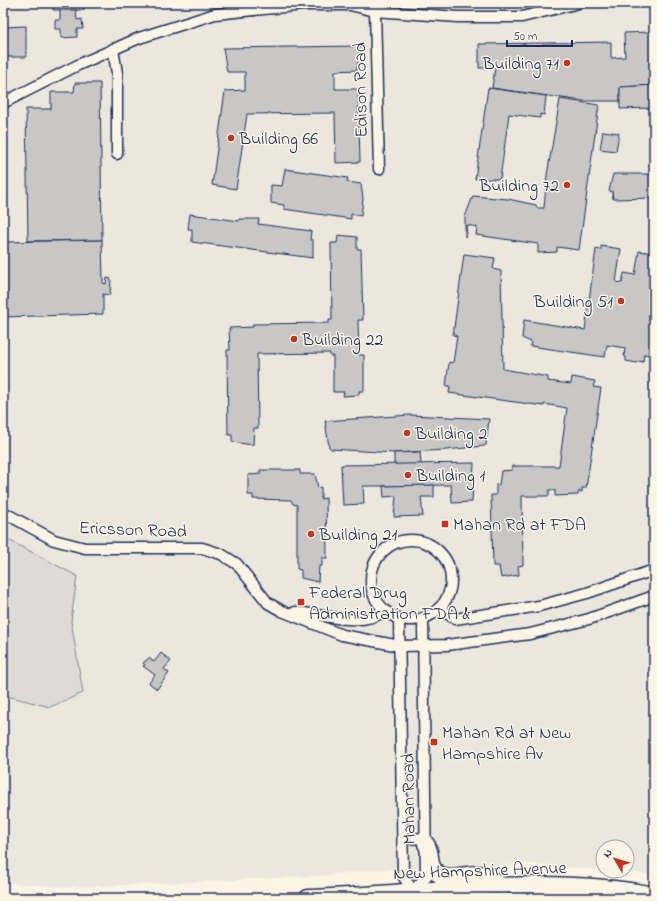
<svg xmlns="http://www.w3.org/2000/svg" width="657" height="901" viewBox="0 0 657 901" font-family="'Indie Flower',sans-serif">
<style>
.built{fill:#ece7dc}
.green{fill:#dfdbd4;stroke:#7d8599}
.building{fill:#c8c7c6;stroke:#1b2f5e}
.lines{fill:none;stroke-linecap:round;stroke-linejoin:round}
.street-casing{stroke:#1b2f5e;stroke-width:13}
.primary-casing{stroke:#1b2f5e;stroke-width:19}
.street{stroke:#fcf5e5;stroke-width:10}
.primary{stroke:#fcf5e5;stroke-width:16}
.poi-dot{fill:#c8321e;stroke:#fcf5e5;stroke-width:1.5}
.labels{text-anchor:middle;stroke-width:3;stroke-linejoin:round;paint-order:stroke}
.poi-label{font-size:18px;fill:#1b2f5e;stroke:#fcf5e5;text-anchor:start}
.street-label{font-size:18px;fill:#1b2f5e;stroke:#fcf5e5}
</style>
<rect width="100%" height="100%" fill="#fcf5e5"/>
<filter id="ink" filterUnits="userSpaceOnUse"><feTurbulence type="fractalNoise" baseFrequency=".025" numOctaves="2"/><feDisplacementMap in="SourceGraphic" scale="8" xChannelSelector="R" yChannelSelector="G"/><feConvolveMatrix kernelMatrix="1 2 1 2 8 2 1 2 1" color-interpolation-filters="sRGB"/></filter>
<g filter="url(#ink)">
<polygon class="built" points="3,3 654,3 654,875 609,871 627,871 627,847 603,847 603,870 533,864 374,870 319,876 126,885 71,887 3,883"/>
<polygon class="green" points="3,537 77,576 71,621 83,693 50,707 3,695"/>
<g class="building">
<polygon points="53,3 106,3 83,4 84,10 53,10"/>
<polygon points="60,10 76,10 77,20 82,19 83,29 77,29 77,37 61,38 61,29 55,29 55,20 60,20"/>
<polygon points="26,26 26,57 3,57 3,27"/>
<polygon points="651,29 654,30 654,85 620,87 620,101 583,101 492,88 495,68 479,68 479,44 611,42 611,58 625,57 624,33 651,32"/>
<polygon points="360,46 357,70 335,71 335,89 358,89 360,162 336,163 335,113 247,114 236,189 212,185 225,91 245,90 245,72 227,72 223,48"/>
<polygon points="75,83 100,83 102,240 28,241 26,109 51,109 51,92 74,92"/>
<polygon points="654,85 654,198 613,199 612,191 609,191 613,174 654,174 652,108 620,109 620,87"/>
<polygon points="488,88 546,96 544,115 540,114 540,118 509,114 500,179 475,179"/>
<polygon points="560,99 599,105 579,250 557,247 557,252 538,253 538,244 476,235 477,227 466,225 467,234 465,237 465,217 473,196 508,199 536,205 537,208 544,208 547,175"/>
<polygon points="603,131 619,133 616,151 600,149"/>
<polygon points="285,169 348,178 347,182 361,184 363,199 361,216 351,214 351,219 284,209 284,205 271,203 271,185 282,186"/>
<polygon points="190,214 239,221 239,219 259,219 258,224 311,231 310,240 313,240 313,258 192,242 192,229 188,229"/>
<polygon points="338,235 357,237 357,249 361,249 363,320 358,320 359,355 364,355 364,391 359,391 359,395 343,396 344,392 333,392 333,356 330,356 330,353 257,354 258,428 254,428 253,445 232,442 232,435 228,435 227,350 230,350 229,328 253,327 253,324 329,323 329,320 332,320 331,243 337,243"/>
<polygon points="102,240 103,283 106,284 107,278 111,279 110,295 103,294 103,314 3,317 3,242"/>
<polygon points="601,246 621,249 616,282 622,283 624,273 635,275 639,251 654,253 654,320 649,355 644,354 643,362 638,361 637,363 626,361 626,357 624,356 625,348 607,345 605,357 530,346 531,342 522,338 524,320 585,330 596,249 601,250"/>
<polygon points="464,254 495,258 493,269 501,271 503,369 548,377 548,381 571,384 572,377 595,381 593,387 601,388 586,488 582,488 582,492 579,491 578,495 555,496 555,490 549,490 549,496 522,496 523,565 518,566 519,575 501,578 499,566 493,566 491,495 496,495 496,484 499,485 501,471 512,470 512,466 559,466 567,408 544,404 544,406 449,393 450,386 446,386 449,362 453,363 457,336 453,335"/>
<polygon points="410,415 489,419 486,445 484,446 446,450 394,453 331,449 329,447 325,421"/>
<polygon points="420,452 421,465 394,465 394,453"/>
<polygon points="474,463 472,502 452,503 451,485 383,486 363,486 364,504 343,505 341,465"/>
<polygon points="260,470 300,470 300,474 315,474 318,488 321,487 321,499 326,498 327,558 322,558 322,566 319,566 318,582 301,578 301,570 297,569 297,505 293,504 291,500 253,499 253,495 248,495 248,475 260,474"/>
<polygon points="434,485 434,497 421,497 423,516 394,517 396,496 384,497 383,486"/>
<polygon points="161,653 171,661 164,669 169,673 157,689 149,683 155,675 143,666 145,665 143,663 149,658 154,662"/>
</g>
<g class="lines">
<g class="street-casing">
<g id="street">
<polyline points="375,11 379,169"/>
<polyline points="113,49 117,73 117,154"/>
<polyline points="3,103 78,65 139,38 215,14 304,5 350,5 375,11 458,17 522,17 579,3"/>
<polyline points="3,512 54,540 85,548 202,548 221,554 237,564 268,603 282,611 342,635 400,646 447,645 530,634 589,619 654,596"/>
<circle cx="411" cy="580" r="40"/>
<polyline points="439,608 455,619 539,606 587,593 654,570"/>
<path d="M 295,612 C 321,614 363,628 384,611"/>
<polyline points="399,619 403,876 413,891 426,877 423,619"/>
<polyline points="403,839 426,838"/>
</g>
</g>
<g class="primary-casing">
<g id="primary">
<path d="M 426,844 C 432,852 428,862 434,870 C 446,885 470,870 485,875 C 491,877 498,883 503,887"/>
<path d="M 308,898 C 422,894 540,873 654,895"/>
</g>
</g>
<use href="#street" class="street"/>
<use href="#primary" class="primary"/>
</g>
</g>
<g class="poi-dot">
<circle cx="567" cy="63" r="4"/>
<circle cx="231" cy="138" r="4"/>
<circle cx="567" cy="185" r="4"/>
<circle cx="621" cy="301" r="4"/>
<circle cx="294" cy="339" r="4"/>
<circle cx="407" cy="433" r="4"/>
<circle cx="408" cy="475" r="4"/>
<rect x="441" y="520" width="8" height="8" rx="2"/>
<circle cx="311" cy="534" r="4"/>
<rect x="297" y="598" width="8" height="8" rx="2"/>
<rect x="430" y="738" width="8" height="8" rx="2"/>
</g>
<g class="labels">
<g class="poi-label">
<text x="559" y="69" text-anchor="end">Building 71</text>
<text x="239" y="144">Building 66</text>
<text x="559" y="191" text-anchor="end">Building 72</text>
<text x="613" y="307" text-anchor="end">Building 51</text>
<text x="302" y="345">Building 22</text>
<text x="415" y="439">Building 2</text>
<text x="416" y="481">Building 1</text>
<text x="453" y="530">Mahan Rd at FDA</text>
<text x="319" y="540">Building 21</text>
<text x="309" y="598">Federal Drug<tspan x="309" dy="21">Administration FDA &amp;</tspan></text>
<text x="442" y="738">Mahan Rd at New<tspan x="442" dy="21">Hampshire Av</tspan></text>
</g>
<g class="street-label">
<text transform="translate(360 90) rotate(-91)" y="6">Edison Road</text>
<text transform="translate(133 529) rotate(2)" y="6">Ericsson Road</text>
<text transform="translate(408 799) rotate(-91)" y="6">Mahan Road</text>
<text transform="translate(480 870) rotate(-2)" y="6">New Hampshire Avenue</text>
</g>
</g>
<rect width="657" height="901" fill="none" stroke="#fcf5e5" stroke-width="16"/>
<rect x="8" y="8" width="641" height="885" fill="none" stroke="#1b2f5e" stroke-width="1.5" filter="url(#ink)"/>
<g transform="translate(615 859) rotate(308)"><circle r="19" fill="#fcf5e5" stroke="#a2a6af"/>
<path d="M0-3L7 15L0 10L-7 15Z" fill="#c8321e"/>
<text y="-6" font-size="11" font-weight="bold" text-anchor="middle" fill="#1b2f5e">N</text>
</g>
<path d="M507 40v6h65v-6" fill="none" stroke="#1b2f5e" stroke-width="2"/>
<text x="513" y="40" font-size="12" fill="#1b2f5e" stroke="#fcf5e5" stroke-width="3" paint-order="stroke">50 m</text>
</svg>
